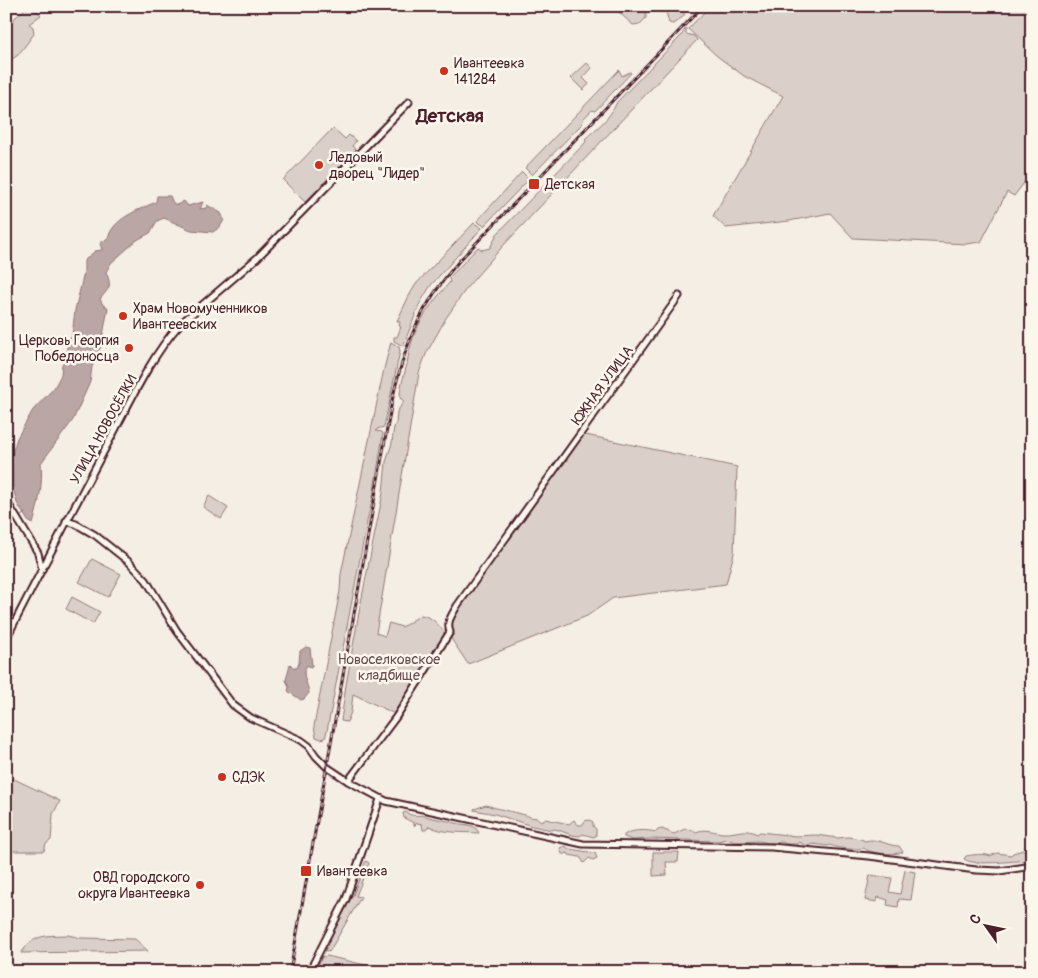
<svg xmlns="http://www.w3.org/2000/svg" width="1038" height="978" viewBox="0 0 1038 978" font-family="Pangolin,sans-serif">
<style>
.green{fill:#dbd0c9;stroke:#92787a}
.water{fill:#baa7a5;stroke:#8d7174}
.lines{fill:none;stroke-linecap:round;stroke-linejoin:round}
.stream{stroke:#8d7174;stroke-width:1}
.secondary-casing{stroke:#4a1f2b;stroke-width:9}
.secondary{stroke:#fbf7ec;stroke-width:5}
.rail-casing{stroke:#4a1f2b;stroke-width:3}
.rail{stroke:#fbf7ec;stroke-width:1;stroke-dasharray:4;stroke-linecap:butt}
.poi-dot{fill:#c8321e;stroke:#fbf7ec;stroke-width:2}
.labels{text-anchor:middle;stroke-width:5;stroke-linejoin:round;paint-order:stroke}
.poi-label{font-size:14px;fill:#4a1f2b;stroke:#fbf7ec;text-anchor:start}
.street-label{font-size:14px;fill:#4a1f2b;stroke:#fbf7ec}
.park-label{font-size:14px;fill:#6e4b52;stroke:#fbf7ec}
.district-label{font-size:19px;font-weight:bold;fill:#4a1f2b;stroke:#fbf7ec}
</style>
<rect width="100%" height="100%" fill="#f4eee4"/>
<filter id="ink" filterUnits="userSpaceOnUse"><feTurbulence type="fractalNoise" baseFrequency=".02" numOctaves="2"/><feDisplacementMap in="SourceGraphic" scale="10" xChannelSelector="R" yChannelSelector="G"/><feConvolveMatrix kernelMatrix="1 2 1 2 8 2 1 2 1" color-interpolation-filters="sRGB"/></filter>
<g filter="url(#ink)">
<g class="green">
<polygon points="28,6 32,6 41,15 29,24 33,27 34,34 18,55 8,62 10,70 6,76 6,26"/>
<polygon points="612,6 643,6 646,11 646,18 640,24 633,25"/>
<polygon points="658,6 684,6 684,16 673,24 669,23 666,12 660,12 657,9"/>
<polygon points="710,6 1032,6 1032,172 1014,196 1007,192 981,242 966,244 853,238 830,213 789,221 726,228 713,216 783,96 744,76 717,56 688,29"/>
<path d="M 686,28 L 686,34 L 694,36 L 697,40 L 502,247 L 468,286 L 446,318 L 426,354 L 419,373 L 376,633 L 385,636 L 389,623 L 402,627 L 421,615 C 432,617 437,623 444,632 L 443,637 L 395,714 L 353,694 L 351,712 L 347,722 L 341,721 L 346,685 L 360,607 L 383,493 L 386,462 L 392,443 L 394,427 L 396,424 L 397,412 L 404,401 L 400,398 C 400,387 403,379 406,368 C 408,361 408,355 410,348 C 416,323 433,301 450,282 L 449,278 L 478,247 L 482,250 L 490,248 L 497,234 C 527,203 557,172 586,142 L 585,139 C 599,126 609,120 617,102 L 681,36 Z"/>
<polygon points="587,63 592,68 583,78 589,84 583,90 571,78"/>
<polygon points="619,70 622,76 630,72 631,73 595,111 592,110 584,118 581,125 532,175 525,168"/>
<polygon points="333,128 345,139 349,135 356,141 352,146 356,150 305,202 283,180"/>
<polygon points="522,172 529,179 484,226 477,221"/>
<polygon points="474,223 482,228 431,285 420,303 403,346 394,341 394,337 397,337 401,327 399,326 400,322 397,321 409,296 416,284"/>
<polygon points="391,342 399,347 400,351 384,427 377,429 376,431 382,432 383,434 373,497 368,517 327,731 325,738 321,739 316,737 314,726 340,591 341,574 384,369"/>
<polygon points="581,434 737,467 734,553 726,584 613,598 587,616 468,664 448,634 449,620"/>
<polygon points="209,496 228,508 221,519 203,507"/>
<polygon points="92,559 121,574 108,597 79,582"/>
<polygon points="72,597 100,612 93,624 66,609"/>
<polygon points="12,778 60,801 53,814 51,840 46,844 44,851 6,851 6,788"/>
<path d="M 486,805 C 498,809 509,811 521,814 C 527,815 531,818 537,818 L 541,821 L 545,819 L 569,824 L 574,820 L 578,825 L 582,825 L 585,821 L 589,820 L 593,822 L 593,826 L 596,829 L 596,836 L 593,837 L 583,834 L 580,836 L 572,835 L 555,829 L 552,830 L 532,826 L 495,814 L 474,810 L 474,809 Z"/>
<path d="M 406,812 C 413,818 418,814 425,816 C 435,819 446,820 456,823 C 465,826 474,822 479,833 C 464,832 444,834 429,826 L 426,830 L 423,830 L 422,824 L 417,823 L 414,826 L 414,823 L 404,818 L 403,813 Z"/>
<path d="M 662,829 L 674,834 L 685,829 L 693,830 L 696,832 C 705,828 713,832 723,833 C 735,834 746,827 757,834 L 760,832 L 796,836 L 815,835 L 838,838 L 848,837 L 861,839 L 865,841 C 878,837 886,846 899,846 L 903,852 C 896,855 869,854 864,848 C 855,850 838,849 830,845 L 828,846 L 813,844 L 807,846 L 799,842 L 797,844 L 786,844 L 782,842 L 769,843 L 759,841 L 736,842 L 726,839 L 718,841 L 651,839 L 632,840 L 624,837 L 624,835 C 633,829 647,830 656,832 L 658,830 Z"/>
<polygon points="565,846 569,849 595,853 597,858 593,860 589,858 584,863 580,857 569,855 567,852 565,854 562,854 560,848"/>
<path d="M 1023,850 L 1032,852 L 1032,860 C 1018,860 974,867 964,859 L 966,856 C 973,855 984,853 990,856 L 997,853 L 1011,855 L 1013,853 Z"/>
<polygon points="653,852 679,852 678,862 666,862 667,875 653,876"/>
<polygon points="366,861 369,863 356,896 361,897 329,952 324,950 353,895"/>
<polygon points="905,870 915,872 911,900 899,899 898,907 887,905 888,900 878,897 877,902 865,900 870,875 892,878 889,892 900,894"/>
<path d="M 68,935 L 81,938 L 135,939 L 148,951 L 21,953 C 36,933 45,936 68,935 Z"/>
<polygon points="327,956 395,972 315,972 322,957"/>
</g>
<g class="water">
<path d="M 157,196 L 170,196 L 173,203 L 177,205 L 184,201 L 188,206 L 203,202 L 200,209 L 206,208 L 207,205 L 221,213 L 224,220 L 220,227 L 213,232 L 191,230 L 164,218 L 157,221 L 150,233 L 137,240 L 111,263 L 106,272 C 112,287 110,287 100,299 L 103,305 L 108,308 L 101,346 L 92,367 L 90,382 L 73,420 L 41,463 C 43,484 39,503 33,524 L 28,521 L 17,503 L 13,488 L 12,454 L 17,438 L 33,410 L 54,388 L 61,375 L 62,364 L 67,358 L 67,344 L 72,336 L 75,310 L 84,273 L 84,261 L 95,251 L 102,250 L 100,243 L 108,239 C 112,219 138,210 156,202 Z"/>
<path d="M 306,647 L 310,648 L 312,666 L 310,667 L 307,665 C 300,676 308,682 309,693 L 304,699 L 301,700 L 288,691 L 289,687 L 286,680 L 290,664 L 294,668 L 297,668 L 299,663 L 300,651 Z"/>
</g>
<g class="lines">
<g class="stream">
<polyline points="18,518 25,513"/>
<polyline points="6,533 15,520"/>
</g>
<g class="secondary-casing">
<g id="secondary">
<polyline points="6,500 38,553 42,569"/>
<polyline points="66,521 76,524 95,535 129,562 146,580 177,631 233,705 251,718 301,740 309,746 316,756 327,767 348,781 386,801 583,844 771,847 869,856 976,870 1000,871 1032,866"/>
<path d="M 6,639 C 41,571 76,503 112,436 C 132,398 151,357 179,325 L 257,258 L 409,102"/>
<path d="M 348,781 L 396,717 L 450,632 C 446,622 452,615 457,606 L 679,296"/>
<polyline points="309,972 346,899 380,799"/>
</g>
</g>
<use href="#secondary" class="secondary"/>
<g class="rail-casing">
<path id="rail" d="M 290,972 L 392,401 C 405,343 420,306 459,261 L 703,6"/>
</g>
<use href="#rail" class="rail"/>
</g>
</g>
<g class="poi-dot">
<circle cx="444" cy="71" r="5"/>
<circle cx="319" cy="165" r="5"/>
<rect x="528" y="178" width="12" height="12" rx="2.5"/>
<circle cx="123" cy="316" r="5"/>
<circle cx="129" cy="348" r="5"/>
<circle cx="222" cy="777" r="5"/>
<rect x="300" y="865" width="12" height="12" rx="2.5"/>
<circle cx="200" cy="885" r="5"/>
</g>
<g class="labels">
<g class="poi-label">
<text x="454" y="68">Ивантеевка<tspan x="454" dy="16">141284</tspan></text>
<text x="329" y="162">Ледовый<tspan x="329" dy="16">дворец "Лидер"</tspan></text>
<text x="545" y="189">Детская</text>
<text x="133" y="313">Храм Новомученников<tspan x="133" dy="16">Ивантеевских</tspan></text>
<text x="119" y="345" text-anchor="end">Церковь Георгия<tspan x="119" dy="16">Победоносца</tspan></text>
<text x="232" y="782">СДЭК</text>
<text x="317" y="876">Ивантеевка</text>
<text x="190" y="882" text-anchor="end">ОВД городского<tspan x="190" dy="16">округа Ивантеевка</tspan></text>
</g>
<g class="street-label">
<text transform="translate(602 385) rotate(-54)" y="5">ЮЖНАЯ УЛИЦА</text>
<text transform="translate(103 429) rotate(-61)" y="5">УЛИЦА НОВОСЁЛКИ</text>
</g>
<g class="park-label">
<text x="389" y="664">Новоселковское<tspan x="389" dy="16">кладбище</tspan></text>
</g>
<g class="district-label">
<text x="450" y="122">Детская</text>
</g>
</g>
<rect width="1038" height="978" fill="none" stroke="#fbf7ec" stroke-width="25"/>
<rect x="12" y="12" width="1013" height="953" fill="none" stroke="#4a1f2b" stroke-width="2" filter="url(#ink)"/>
<g transform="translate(986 926) rotate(303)" stroke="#fbf7ec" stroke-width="4" paint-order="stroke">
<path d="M0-4L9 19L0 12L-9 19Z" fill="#4a1f2b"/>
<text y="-8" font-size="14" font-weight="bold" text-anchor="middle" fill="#4a1f2b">С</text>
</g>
</svg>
